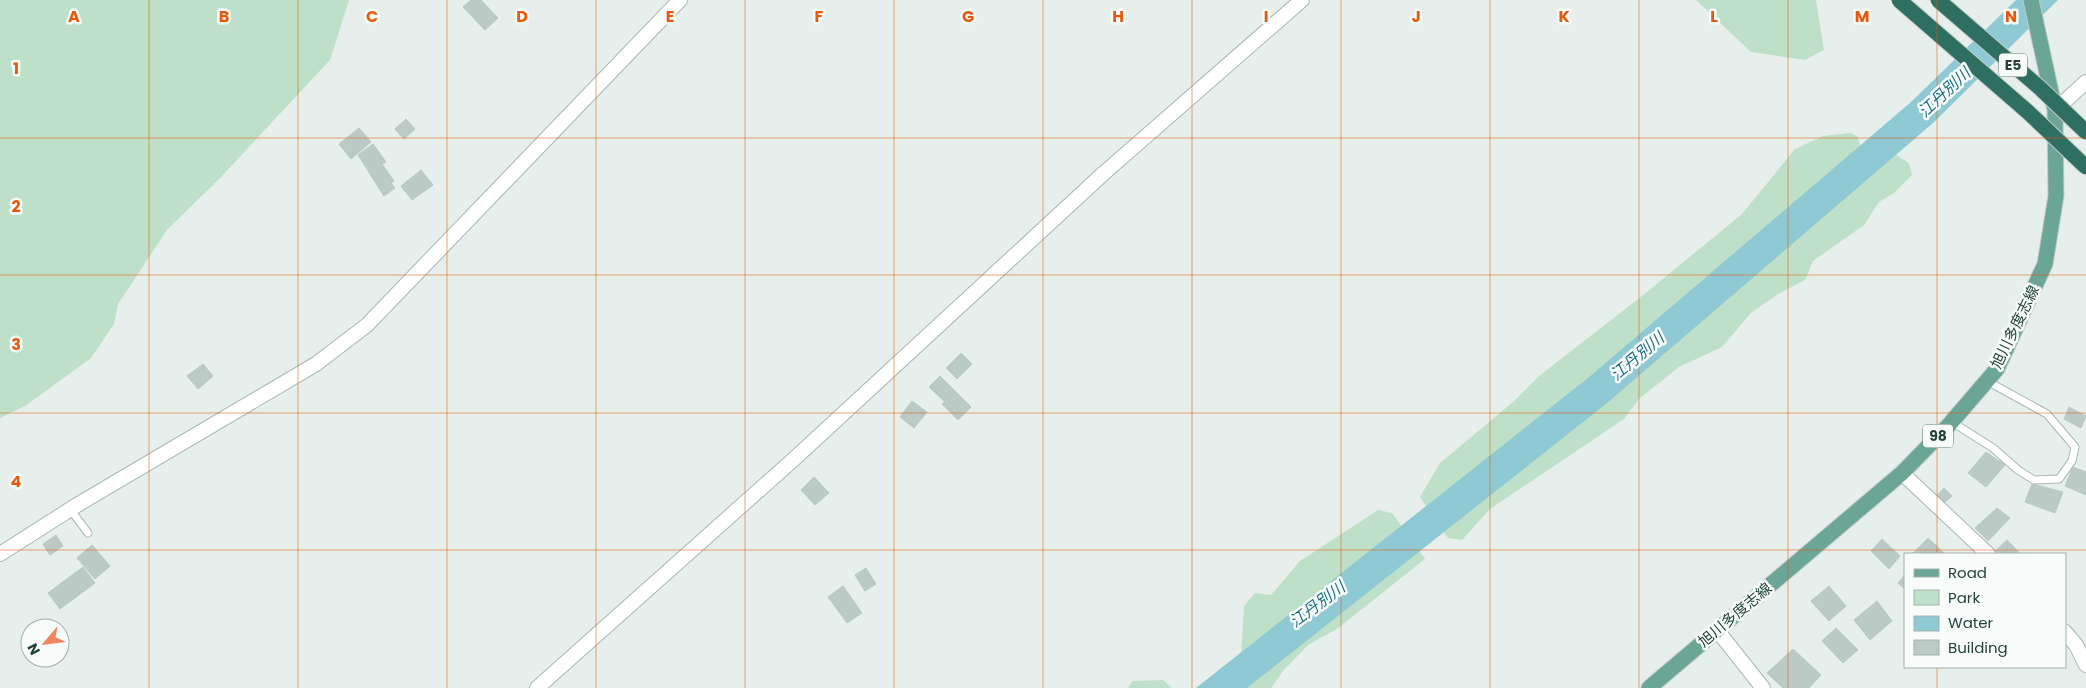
<svg xmlns="http://www.w3.org/2000/svg" width="2086" height="688" viewBox="0 0 2086 688" font-family="Poppins,'Noto Sans JP',sans-serif">
<style>
.green{fill:#bfe0c8}
.water{fill:#8ec9d4}
.building{fill:#bbcac4;stroke:#b8c9c2}
.lines{fill:none;stroke-linecap:round;stroke-linejoin:round}
.service-casing{stroke:#a8b8b2;stroke-width:9}
.minor-casing{stroke:#a8b8b2;stroke-width:16}
.primary-casing{stroke:#c2cac8;stroke-width:17}
.service{stroke:#fff;stroke-width:7}
.minor{stroke:#fff;stroke-width:14}
.primary{stroke:#6aa596;stroke-width:15}
.motorway-bridge-casing{stroke:#c2cac8;stroke-width:17;stroke-linecap:butt}
.motorway-bridge{stroke:#2f6f62;stroke-width:15}
.grid{fill:none;stroke:#e8590c;stroke-width:1;stroke-opacity:0.55}
.labels{text-anchor:middle;stroke-width:5;stroke-linejoin:round;paint-order:stroke}
.shield{fill:#f7fbf9;stroke:#637a73;stroke-width:1}
.shield-label{font-size:14px;font-weight:bold;fill:#24423a}
.street-label{font-size:15px;fill:#24423a;stroke:#f7fbf9}
.water-label{font-size:16px;font-style:italic;fill:#1c6f80;stroke:#f7fbf9}
.grid-label{font-size:16px;text-anchor:middle;font-weight:bold;fill:#e8590c;stroke:#f7fbf9;stroke-width:5;stroke-linejoin:round;paint-order:stroke}
</style>
<rect width="100%" height="100%" fill="#e6efeb"/>
<g class="green">
<polygon points="0,0 349,0 330,60 221,177 167,230 118,304 114,324 91,358 25,406 0,418"/>
<polygon points="1696,0 1816,0 1824,50 1805,60 1751,52"/>
<polygon points="1851,133 1858,137 1862,154 1856,183 1896,155 1909,163 1912,175 1894,193 1879,202 1864,225 1813,261 1805,280 1778,294 1751,313 1722,347 1679,367 1639,399 1624,419 1490,509 1462,540 1448,538 1420,497 1440,463 1513,402 1539,376 1647,292 1742,214 1795,149 1823,136"/>
<polygon points="1378,510 1392,513 1425,559 1337,629 1308,645 1283,671 1271,688 1225,688 1240,675 1244,606 1255,593 1271,595 1300,561"/>
<polygon points="1163,680 1172,688 1128,688 1132,681"/>
</g>
<polygon class="water" points="2016,0 2058,0 1933,123 1607,403 1247,688 1196,688 1588,378 1911,102"/>
<g class="building">
<polygon points="471,0 481,0 498,18 485,30 463,7"/>
<polygon points="406,119 415,129 404,139 395,129"/>
<polygon points="359,128 371,142 351,159 339,144"/>
<polygon points="373,144 386,162 382,164 394,181 391,183 395,188 384,196 358,155"/>
<polygon points="421,170 433,185 412,200 401,186"/>
<polygon points="961,353 972,364 957,379 946,368"/>
<polygon points="203,364 213,376 198,389 187,376"/>
<polygon points="940,376 971,407 958,420 942,404 945,402 929,387"/>
<polygon points="912,401 927,412 914,428 900,417"/>
<polygon points="2069,407 2086,416 2081,428 2064,419"/>
<polygon points="1986,452 2005,465 1986,487 1968,473"/>
<polygon points="2073,467 2086,472 2086,495 2065,486"/>
<polygon points="814,477 829,493 815,505 801,490"/>
<polygon points="2032,484 2063,492 2055,513 2025,502"/>
<polygon points="1944,488 1952,496 1941,506 1934,499"/>
<polygon points="1997,508 2010,518 1988,541 1975,528"/>
<polygon points="56,535 63,546 50,555 43,544"/>
<polygon points="1928,538 1945,554 1913,553"/>
<polygon points="1882,539 1900,556 1889,569 1871,551"/>
<polygon points="2007,540 2021,554 1992,554"/>
<polygon points="92,545 110,566 95,579 77,558"/>
<polygon points="83,567 95,583 60,609 48,593"/>
<polygon points="866,568 876,584 865,591 855,575"/>
<polygon points="1905,575 1905,589 1898,583"/>
<polygon points="843,586 862,613 847,623 828,597"/>
<polygon points="1829,586 1846,606 1829,621 1811,601"/>
<polygon points="1877,601 1892,621 1870,640 1854,620"/>
<polygon points="1836,628 1858,650 1843,663 1822,641"/>
<polygon points="1793,649 1821,675 1809,688 1783,688 1767,673"/>
</g>
<g class="lines">
<g class="service-casing">
<g id="service">
<polyline points="1952,422 1993,448 2018,470 2034,480 2059,479 2072,461 2075,447 2047,414 1987,381"/>
<polyline points="70,509 88,533"/>
</g>
</g>
<g class="minor-casing">
<g id="minor">
<polyline points="2055,110 2086,82"/>
<polyline points="1902,473 1988,554"/>
<polyline points="0,554 77,505 316,364 367,325 680,0"/>
<polyline points="1717,630 1763,688"/>
<polyline points="2065,632 2076,645 2086,665"/>
<polyline points="537,688 794,459 1104,173 1302,0"/>
</g>
</g>
<g class="primary-casing">
<polyline id="primary" points="1649,688 1902,473 1948,426 1997,369 2045,264 2056,196 2055,110 2031,0"/>
</g>
<use href="#service" class="service"/>
<use href="#minor" class="minor"/>
<use href="#primary" class="primary"/>
<g class="motorway-bridge-casing">
<g id="motorway-bridge">
<polyline points="1899,0 2028,112 2086,167"/>
<polyline points="1938,0 2040,88 2086,132"/>
</g>
</g>
<use href="#motorway-bridge" class="motorway-bridge"/>
</g>
<path class="grid" d="M 149,0 L 149,688M 298,0 L 298,688M 447,0 L 447,688M 596,0 L 596,688M 745,0 L 745,688M 894,0 L 894,688M 1043,0 L 1043,688M 1192,0 L 1192,688M 1341,0 L 1341,688M 1490,0 L 1490,688M 1639,0 L 1639,688M 1788,0 L 1788,688M 1937,0 L 1937,554M 0,138 L 2086,138M 0,275 L 2086,275M 0,413 L 2086,413M 0,550 L 2086,550M 1937,667 L 1937,688"/>
<g class="labels">
<g class="shield">
<rect x="1999" y="53.5" width="28" height="23" rx="4"/>
<rect x="1923" y="424.5" width="30" height="23" rx="4"/>
</g>
<g class="shield-label">
<text x="2013" y="70">E5</text>
<text x="1938" y="441">98</text>
</g>
<g class="street-label">
<text transform="translate(2015 327) rotate(-64)" y="5">旭川多度志線</text>
<text transform="translate(1735 615) rotate(-40)" y="5">旭川多度志線</text>
</g>
<g class="water-label">
<text transform="translate(1944 92) rotate(-43)" y="6">江丹別川</text>
<text transform="translate(1637 356) rotate(-40)" y="6">江丹別川</text>
<text transform="translate(1317 604) rotate(-37)" y="6">江丹別川</text>
</g>
</g>
<g class="grid-label">
<text x="74" y="22">A</text>
<text x="224" y="22">B</text>
<text x="372" y="22">C</text>
<text x="522" y="22">D</text>
<text x="670" y="22">E</text>
<text x="819" y="22">F</text>
<text x="968" y="22">G</text>
<text x="1118" y="22">H</text>
<text x="1266" y="22">I</text>
<text x="1416" y="22">J</text>
<text x="1564" y="22">K</text>
<text x="1714" y="22">L</text>
<text x="1862" y="22">M</text>
<text x="2011" y="22">N</text>
<text x="16" y="74">1</text>
<text x="16" y="212">2</text>
<text x="16" y="350">3</text>
<text x="16" y="487">4</text>
</g>
<rect x="1904" y="553" width="162" height="115" fill="#f7fbf9" stroke="#a3b1ad"/>
<rect x="1914" y="569" width="25" height="8" fill="#6aa596" stroke="#a3b1ad"/>
<text x="1948" y="578" font-size="15" fill="#24423a">Road</text>
<rect x="1914" y="590" width="25" height="15" fill="#bfe0c8" stroke="#a3b1ad"/>
<text x="1948" y="603" font-size="15" fill="#24423a">Park</text>
<rect x="1914" y="616" width="25" height="15" fill="#8ec9d4" stroke="#a3b1ad"/>
<text x="1948" y="628" font-size="15" fill="#24423a">Water</text>
<rect x="1914" y="640" width="25" height="15" fill="#bbcac4" stroke="#a3b1ad"/>
<text x="1948" y="653" font-size="15" fill="#24423a">Building</text>
<g transform="translate(45 643) rotate(242)"><circle r="24" fill="#f7fbf9" stroke="#a3b1ad"/>
<path d="M0-4L9 19L0 12L-9 19Z" fill="#f4845f"/>
<text y="-8" font-size="14" font-weight="bold" text-anchor="middle" fill="#24423a">N</text>
</g>
</svg>
